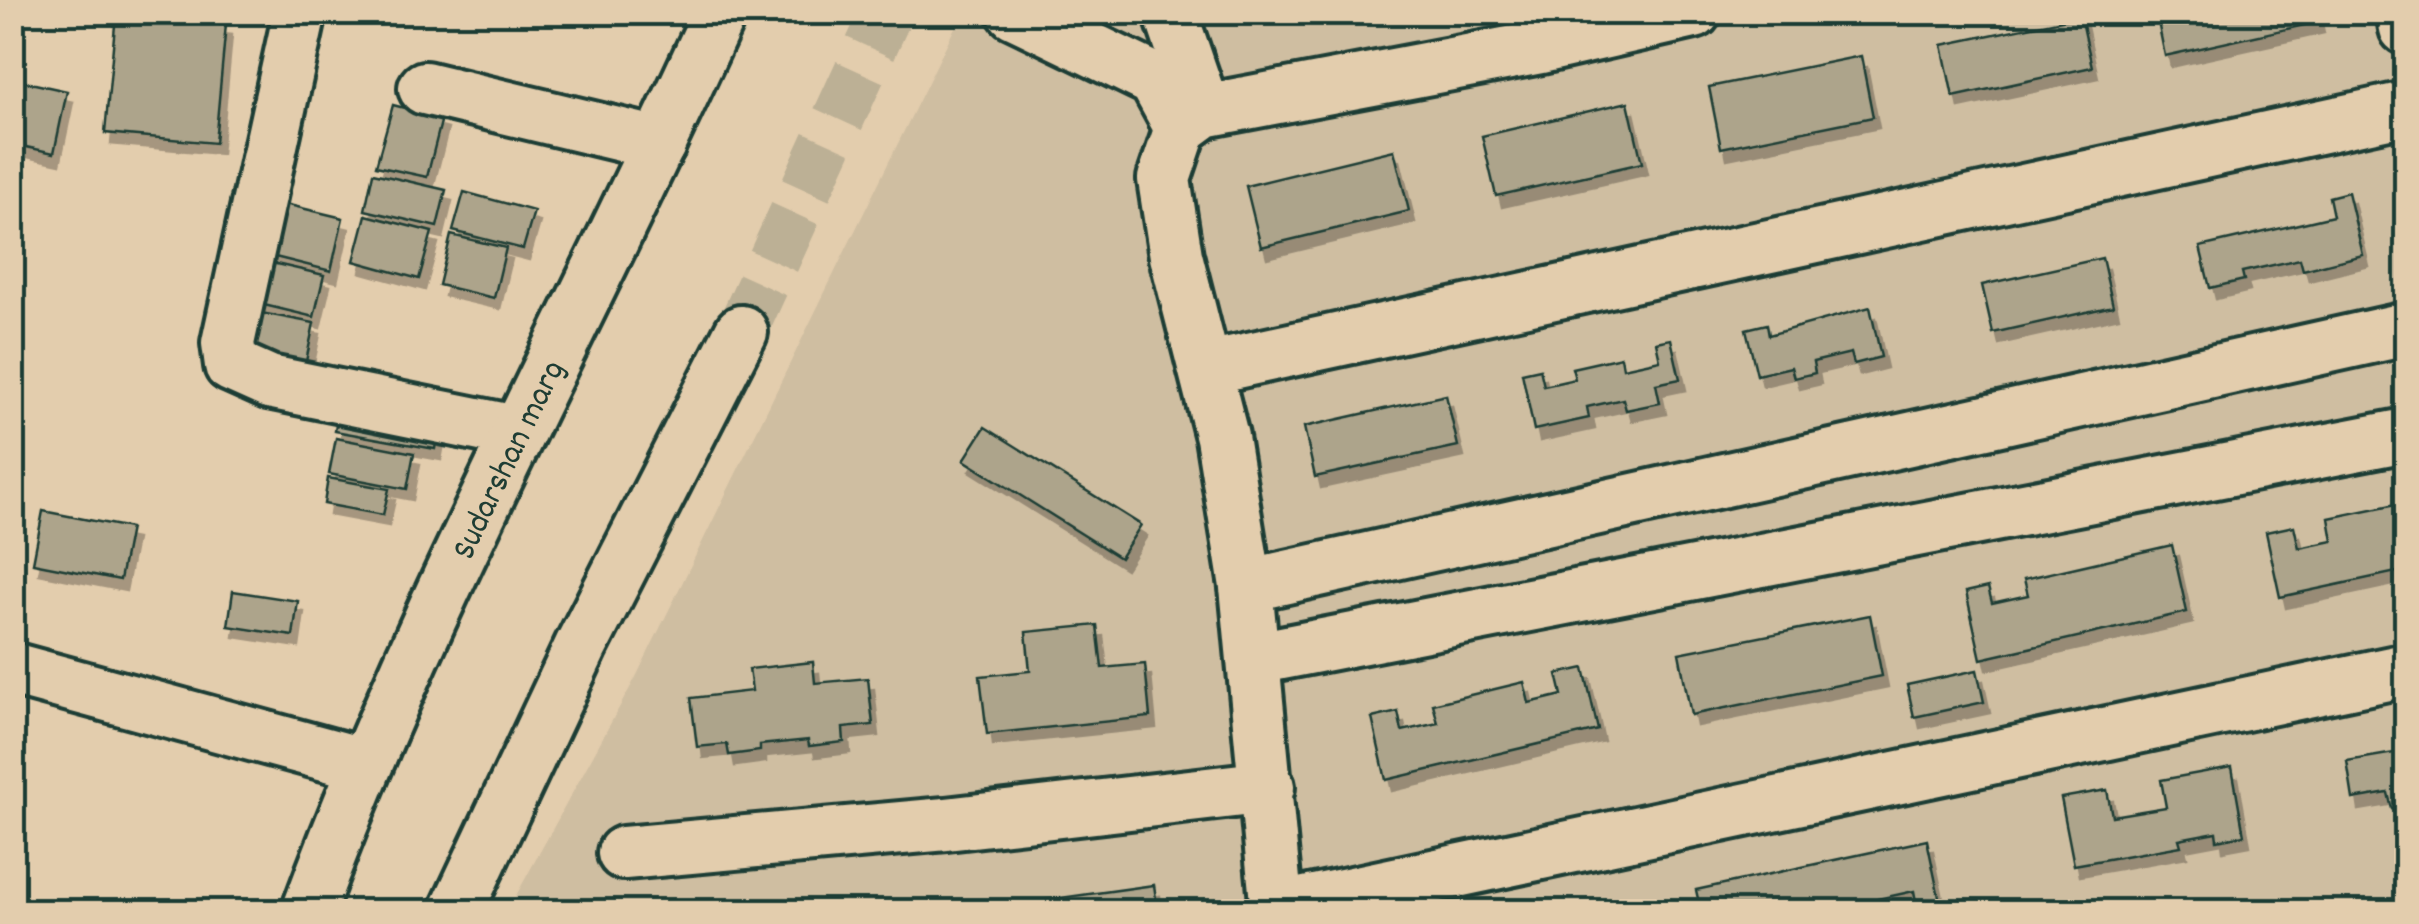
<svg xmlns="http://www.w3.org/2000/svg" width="2419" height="924" viewBox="0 0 2419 924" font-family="Dekko,sans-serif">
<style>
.built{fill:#cfbea1}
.building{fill:#ada48b;stroke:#1f3d34;stroke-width:2.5;filter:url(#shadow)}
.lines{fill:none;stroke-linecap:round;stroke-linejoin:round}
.minor-tunnel{stroke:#bcb095;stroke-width:52;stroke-dasharray:52 26;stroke-linecap:butt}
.minor-casing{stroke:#1f3d34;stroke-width:60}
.minor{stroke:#e3cdad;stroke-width:52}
.labels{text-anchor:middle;stroke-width:8;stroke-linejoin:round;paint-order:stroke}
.street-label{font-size:35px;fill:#1f3d34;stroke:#e3cdad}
</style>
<defs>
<filter id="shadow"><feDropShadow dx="6" dy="11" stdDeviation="0" flood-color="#0004"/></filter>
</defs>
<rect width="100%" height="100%" fill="#e3cdad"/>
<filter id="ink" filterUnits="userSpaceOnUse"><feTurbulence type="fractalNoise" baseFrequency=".01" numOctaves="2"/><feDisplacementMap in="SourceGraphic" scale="20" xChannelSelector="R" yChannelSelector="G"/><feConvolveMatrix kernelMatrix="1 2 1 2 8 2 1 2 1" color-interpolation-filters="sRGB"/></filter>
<g filter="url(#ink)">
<polygon class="built" points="962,13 2406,13 2406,911 507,912 636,677"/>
<g class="building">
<polygon points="2156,12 2316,12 2318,22 2165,56"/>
<polygon points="116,14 226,24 215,143 105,133"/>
<polygon points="2081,16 2092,67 1953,97 1942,45"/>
<polygon points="1861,56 1873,117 1721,148 1709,87"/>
<polygon points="12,79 67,91 54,153 12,144"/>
<polygon points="1628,102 1642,163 1496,196 1482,136"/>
<polygon points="393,105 442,118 427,177 376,166"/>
<polygon points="1394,150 1409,211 1261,247 1246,186"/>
<polygon points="373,173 446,190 437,227 365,210"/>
<polygon points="464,192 534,211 523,249 453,231"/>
<polygon points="2348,192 2363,255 2303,270 2300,259 2242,272 2244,280 2210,288 2200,247 2333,216 2329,197"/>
<polygon points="264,199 343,218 331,271 251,251"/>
<polygon points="366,215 432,232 419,279 354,261"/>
<polygon points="451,235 506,248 494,298 439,285"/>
<polygon points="250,258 324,275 314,317 239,299"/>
<polygon points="2102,258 2113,306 1993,333 1982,285"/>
<polygon points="1870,307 1881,357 1854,364 1851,353 1813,362 1815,373 1794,378 1791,367 1757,375 1746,329 1767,324 1769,335"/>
<polygon points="240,309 314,323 304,371 230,357"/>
<polygon points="1671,339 1680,379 1656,384 1660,403 1626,410 1623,399 1587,407 1589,418 1534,430 1522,373 1540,369 1544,386 1575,379 1572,368 1621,357 1623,368 1660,360 1656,342"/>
<polygon points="1446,395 1458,446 1315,477 1304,427"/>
<polygon points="339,406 439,427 435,449 335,431"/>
<polygon points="985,427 1141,525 1120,558 964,460"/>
<polygon points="336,438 414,453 407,489 329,474"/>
<polygon points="328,478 389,489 383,515 324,504"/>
<polygon points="2406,502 2406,570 2280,597 2266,532 2294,526 2299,548 2333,541 2329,518"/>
<polygon points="43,511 130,528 120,580 33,563"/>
<polygon points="2172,545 2187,612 1981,659 1966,592 1988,587 1992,603 2028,595 2024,579"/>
<polygon points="233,591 298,601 293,636 228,626"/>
<polygon points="1870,615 1882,676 1691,715 1679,653"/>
<polygon points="1097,625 1102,668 1145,664 1150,717 987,734 980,676 1030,671 1026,632"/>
<polygon points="813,662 815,683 868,678 873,725 843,728 844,742 809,746 808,740 760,745 760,751 729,755 727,744 697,747 691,698 752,691 749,669"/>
<polygon points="1584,668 1598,730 1386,780 1372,718 1398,712 1402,731 1438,723 1433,704 1524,682 1529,703 1562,695 1557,674"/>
<polygon points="1977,670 1984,702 1914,717 1907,685"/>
<polygon points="2406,751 2406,806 2392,809 2388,793 2353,799 2347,761"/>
<polygon points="2232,767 2244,835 2217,840 2216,832 2179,839 2181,846 2074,865 2061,798 2107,790 2112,816 2166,807 2161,780"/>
<polygon points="1927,840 1940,902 1917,907 1914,891 1878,899 1880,909 1867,912 1701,912 1696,890"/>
<polygon points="1154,885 1158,912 990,912 989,908"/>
<polygon points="1630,901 1633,912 1580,912"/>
<polygon points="880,903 881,912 831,912"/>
</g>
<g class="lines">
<polyline class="minor-tunnel" points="741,332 887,12"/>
<g class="minor-casing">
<g id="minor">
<polyline points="300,12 228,343 231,365 269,382 516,432"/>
<polyline points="1014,12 1155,80 1181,128"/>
<polyline points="1170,12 1204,111"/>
<polyline points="2403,12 2406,28"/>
<polyline points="425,88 659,144"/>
<polyline points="1208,368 2406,108"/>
<polyline points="1246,586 2406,329"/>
<polyline points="1256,658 2406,435"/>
<polyline points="12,669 362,764"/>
<polyline points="624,853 946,824 1268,787"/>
<polyline points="1277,909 2406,670"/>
<path id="s1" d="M 308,912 C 422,601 584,314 720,12"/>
<polyline points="456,912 581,646 741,332"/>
<polyline points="1277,912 1246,586 1222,437 1176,256 1164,179 1181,128 1204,111 1541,47 1694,12"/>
</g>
</g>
<use href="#minor" class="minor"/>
</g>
</g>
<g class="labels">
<g class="street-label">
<text dy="12" stroke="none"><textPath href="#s1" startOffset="495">Sudarshan marg</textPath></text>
</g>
</g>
<rect width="2419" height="924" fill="none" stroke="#e3cdad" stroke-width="50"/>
<rect x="25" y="25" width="2369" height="874" fill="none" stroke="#1f3d34" stroke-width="4" filter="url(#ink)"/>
</svg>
